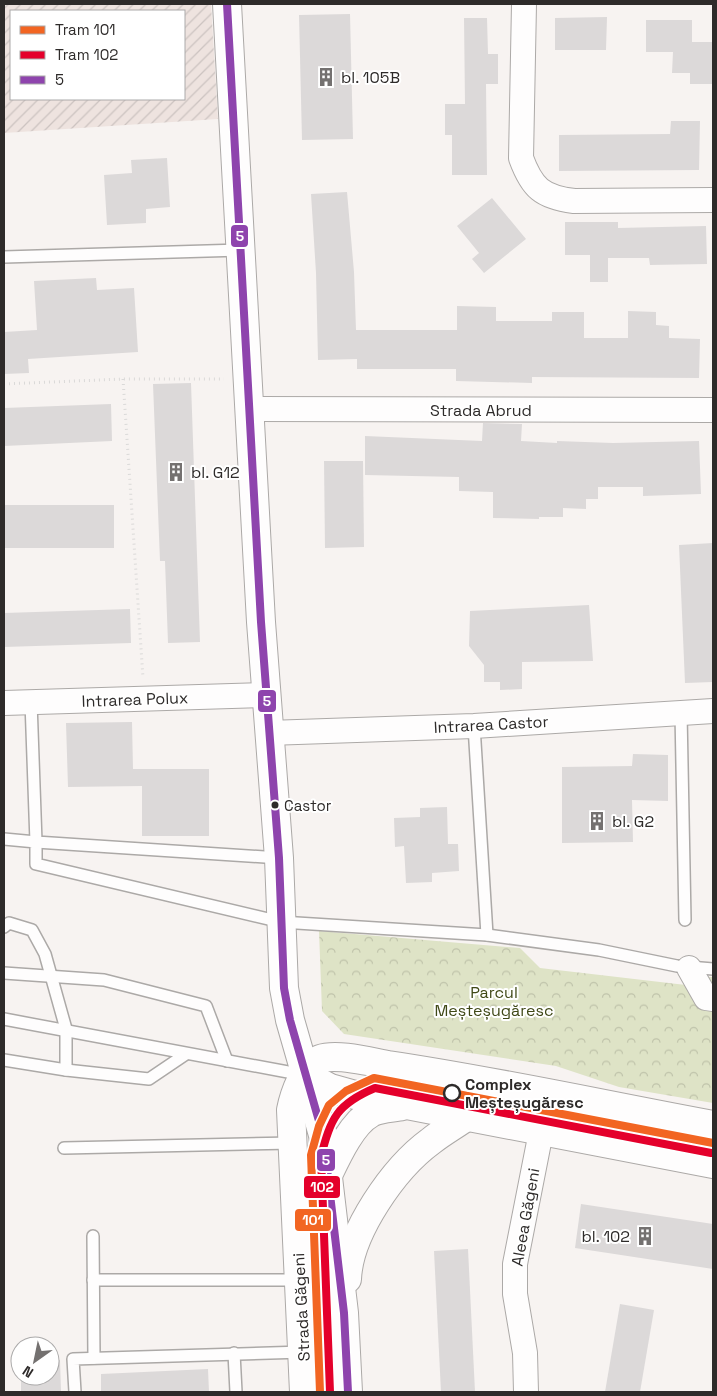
<svg xmlns="http://www.w3.org/2000/svg" width="717" height="1396" viewBox="0 0 717 1396" font-family="'Space Grotesk',sans-serif">
<style>
.industrial{fill:url(#industrial-furrows);fill-rule:evenodd}
.park{fill:url(#park-crowns)}
.building{fill:#dcd9d9}
.lines{fill:none;stroke-linecap:round;stroke-linejoin:round}
.lane-casing{stroke:#aca9a7;stroke-width:14}
.street-casing{stroke:#aca9a7;stroke-width:26}
.secondary-casing{stroke:#aca9a7;stroke-width:30}
.path{stroke:#dad9d8;stroke-width:3;stroke-dasharray:1 4;stroke-linecap:butt}
.lane{stroke:#fefdfd;stroke-width:11}
.street{stroke:#fefdfd;stroke-width:24}
.secondary{stroke:#fefdfd;stroke-width:28}
.bus-1-casing{stroke:#fff;stroke-width:11}
.bus-1{stroke:#8e44ad;stroke-width:8}
.tram-1-casing{stroke:#fff;stroke-width:11}
.tram-2-casing{stroke:#fff;stroke-width:11}
.tram-1{stroke:#f26522;stroke-width:8}
.tram-2{stroke:#e4002b;stroke-width:8}
.bus-dot{fill:#2e2b2a;stroke:#fff;stroke-width:2}
.stop-dot{fill:#fff;stroke:#2e2b2a;stroke-width:2.5}
.labels{text-anchor:middle;stroke-width:4;stroke-linejoin:round;paint-order:stroke}
.bus-label{font-size:15px;fill:#2e2b2a;stroke:#fff;text-anchor:start}
.poi-label{font-size:16px;fill:#2e2b2a;stroke:#fff;text-anchor:start}
.street-label{font-size:16px;fill:#2e2b2a;stroke:#fff}
.park-label{font-size:16px;fill:#404917;stroke:#fff}
.stop-label{font-size:16px;font-weight:bold;fill:#2e2b2a;stroke:#fff;text-anchor:start}
.line-badge{stroke:#fff;stroke-width:2}
.badge-label{font-size:14px;text-anchor:middle;font-weight:bold;fill:#fff}
</style>
<defs>
<pattern id="industrial-furrows" width="10" height="10" patternUnits="userSpaceOnUse" patternTransform="scale(1.25)"><rect width="10" height="10" fill="#eee3df"/><path d="M-1 1l2-2M0 10L10 0M9 11l2-2" fill="none" stroke="#ccc3c0"/></pattern>
<pattern id="park-crowns" width="20" height="18" patternUnits="userSpaceOnUse" patternTransform="scale(1.25)"><rect width="20" height="18" fill="#dee3c6"/><path d="M2 6a3 3 0 1 1 6 0M12 15a3 3 0 1 1 6 0" fill="none" stroke="#bfc3aa"/></pattern>
</defs>
<rect width="100%" height="100%" fill="#f7f3f1"/>
<path class="industrial" d="M 4,4 L 211,4 L 218,119 L 4,133 ZM 11,11 L 184,11 L 184,99 L 11,99 Z"/>
<polygon class="park" points="319,931 520,948 540,968 703,987 708,977 713,977 713,1103 619,1087 556,1066 344,1034 322,1011"/>
<g class="building">
<polygon points="350,14 353,139 302,140 299,15"/>
<polygon points="607,17 606,50 555,50 555,18"/>
<polygon points="464,18 487,18 488,54 498,54 498,84 486,84 487,175 452,175 452,135 445,135 445,104 465,104"/>
<polygon points="646,20 692,20 692,42 713,42 713,84 690,84 690,73 672,73 673,52 646,52"/>
<polygon points="671,121 700,121 699,170 559,171 559,135 670,134"/>
<polygon points="167,158 170,207 146,209 146,223 107,225 104,175 132,173 131,160"/>
<polygon points="347,192 354,272 356,330 457,330 457,306 496,307 496,321 552,321 552,312 584,312 584,338 628,338 628,311 656,312 656,325 669,326 669,338 700,339 699,378 532,377 532,383 456,381 456,369 357,369 357,359 318,360 316,273 311,194"/>
<polygon points="492,198 526,239 484,273 472,259 479,253 457,226"/>
<polygon points="565,222 618,222 618,228 706,226 707,264 650,265 649,258 608,258 608,282 590,282 590,255 565,255"/>
<polygon points="96,278 97,290 134,288 138,352 28,359 29,373 4,374 4,332 37,330 34,281"/>
<polygon points="191,383 200,642 168,643 165,561 160,561 153,384"/>
<polygon points="111,404 112,441 4,446 4,408"/>
<polygon points="483,423 522,424 521,441 557,443 557,441 613,443 699,441 701,494 643,496 643,487 598,487 598,499 586,499 586,509 563,508 563,517 539,517 539,519 493,518 493,492 459,491 459,477 365,475 365,436 482,441"/>
<polygon points="324,461 363,461 364,547 325,548"/>
<rect x="4" y="505" width="110" height="43"/>
<polygon points="713,543 713,682 685,683 679,545"/>
<polygon points="589,605 593,661 522,662 522,689 500,690 500,682 484,682 484,665 469,646 470,611"/>
<polygon points="130,609 131,643 4,647 4,613"/>
<polygon points="132,722 133,769 209,769 209,836 142,836 142,786 68,787 66,723"/>
<polygon points="633,754 668,755 668,801 632,800 633,842 562,843 562,767 632,766"/>
<polygon points="447,807 448,844 458,844 459,871 432,873 432,882 406,883 404,846 395,847 394,818 420,817 420,808"/>
<polygon points="581,1204 713,1224 713,1269 575,1248"/>
<polygon points="468,1249 475,1392 441,1392 434,1251"/>
<polygon points="620,1304 654,1310 640,1392 605,1392"/>
<polygon points="50,1360 60,1360 61,1392 21,1392 21,1376 50,1376"/>
<polygon points="208,1369 209,1392 101,1392 101,1374"/>
</g>
<g class="lines">
<g class="lane-casing">
<g id="lane">
<polyline points="4,257 241,250"/>
<polyline points="31,702 36,842 279,858"/>
<polyline points="681,713 685,920"/>
<polyline points="474,726 487,935"/>
<polyline points="4,839 36,842 36,864 281,922 487,935 599,950 677,966 713,969"/>
<polyline points="4,927 9,923 32,930 45,954 66,1029 66,1070"/>
<polyline points="4,973 104,980 206,1006 227,1061"/>
<polyline points="4,1019 304,1075"/>
<polyline points="4,1060 66,1070 149,1079 186,1054"/>
<polyline points="64,1148 293,1143"/>
<polyline points="93,1236 94,1358"/>
<polyline points="93,1280 300,1280"/>
<polyline points="234,1353 236,1392"/>
<polyline points="75,1392 73,1359 303,1352"/>
</g>
</g>
<g class="street-casing">
<g id="street">
<path d="M 524,4 L 521,158 C 532,188 542,197 574,201 L 713,200"/>
<polyline points="249,409 713,410"/>
<polyline points="4,703 266,695"/>
<polyline points="268,733 474,726 713,711"/>
<polyline points="689,968 706,998 713,999"/>
<polyline points="526,1392 525,1353 515,1294 515,1264 541,1132"/>
</g>
</g>
<g class="secondary-casing">
<g id="secondary">
<polyline points="227,4 261,622 279,858 284,988 290,1020 323,1135 344,1313 348,1392"/>
<polyline points="306,1075 330,1088 355,1095 713,1164"/>
<path d="M 328,1175 C 337,1156 352,1123 371,1113 C 379,1108 393,1108 402,1106"/>
<path d="M 347,1279 C 349,1232 394,1168 431,1141 C 442,1132 455,1125 466,1117"/>
<path d="M 304,1392 L 291,1110 C 294,1095 304,1065 320,1059 C 337,1053 371,1062 388,1065 C 497,1081 605,1105 713,1125"/>
</g>
</g>
<g class="path">
<polyline points="123,379 143,678"/>
<polyline points="4,384 123,379 224,379"/>
</g>
<use href="#lane" class="lane"/>
<use href="#street" class="street"/>
<use href="#secondary" class="secondary"/>
<g class="bus-1-casing">
<polyline id="bus-1" points="227,4 261,622 279,858 284,988 290,1020 323,1135 344,1313 348,1392"/>
</g>
<use href="#bus-1" class="bus-1"/>
<g class="tram-1-casing">
<polyline id="tram-1" points="320,1392 311,1155 319,1126 329,1105 346,1091 374,1078 713,1143"/>
</g>
<g class="tram-2-casing">
<path id="tram-2" d="M 330,1392 L 321,1156 C 331,1118 337,1104 375,1088 L 711,1153"/>
</g>
<use href="#tram-1" class="tram-1"/>
<use href="#tram-2" class="tram-2"/>
</g>
<defs>
<g id="building-bare" transform="scale(1.5)"><path d="M-4-6H4V6H1V3H-1V6H-4ZM-2.5-4.3h1.7v1.8h-1.7ZM.8-4.3h1.7v1.8H.8ZM-2.5-1h1.7V.8h-1.7ZM.8-1h1.7V.8H.8Z" fill="#747170" stroke="#fff" stroke-width="2.5" paint-order="stroke"/></g>
</defs>
<g fill-rule="evenodd">
<use href="#building-bare" x="326" y="77"/>
<use href="#building-bare" x="176" y="472"/>
<use href="#building-bare" x="597" y="821"/>
<use href="#building-bare" x="645" y="1236"/>
</g>
<circle class="bus-dot" cx="275" cy="805" r="4.5"/>
<circle class="stop-dot" cx="452" cy="1093" r="8"/>
<g class="labels">
<g class="bus-label">
<text x="284" y="811">Castor</text>
</g>
<g class="poi-label">
<text x="341" y="83">bl. 105B</text>
<text x="191" y="478">bl. G12</text>
<text x="612" y="827">bl. G2</text>
<text x="630" y="1242" text-anchor="end">bl. 102</text>
</g>
<g class="street-label">
<text x="481" y="416">Strada Abrud</text>
<text transform="translate(135 699) rotate(-2)" y="6">Intrarea Polux</text>
<text transform="translate(491 724) rotate(-3)" y="6">Intrarea Castor</text>
<text transform="translate(525 1217) rotate(-80)" y="6">Aleea Găgeni</text>
<text transform="translate(301 1307) rotate(-93)" y="6">Strada Găgeni</text>
</g>
<g class="park-label">
<text x="494" y="998">Parcul<tspan x="494" dy="18">Meșteșugăresc</tspan></text>
</g>
<g class="stop-label">
<text x="465" y="1090">Complex<tspan x="465" dy="18">Meșteșugăresc</tspan></text>
</g>
</g>
<g class="line-badge">
<rect x="230" y="224" width="19" height="24" rx="5" fill="#8e44ad"/>
<rect x="257" y="689" width="20" height="24" rx="5" fill="#8e44ad"/>
<rect x="316" y="1148" width="20" height="24" rx="5" fill="#8e44ad"/>
<rect x="303" y="1175" width="38" height="24" rx="5" fill="#e4002b"/>
<rect x="294" y="1208" width="38" height="24" rx="5" fill="#f26522"/>
</g>
<g class="badge-label">
<text x="240" y="241">5</text>
<text x="267" y="706">5</text>
<text x="326" y="1165">5</text>
<text x="322" y="1192">102</text>
<text x="313" y="1225">101</text>
</g>
<rect width="717" height="1396" fill="none" stroke="#2e2b2a" stroke-width="10"/>
<rect x="10" y="10" width="175" height="90" fill="#ffffff" stroke="#abaaaa"/>
<rect x="20" y="26" width="25" height="8" fill="#f26522" stroke="#abaaaa"/>
<text x="55" y="35" font-size="15" fill="#2e2b2a">Tram 101</text>
<rect x="20" y="51" width="25" height="8" fill="#e4002b" stroke="#abaaaa"/>
<text x="55" y="60" font-size="15" fill="#2e2b2a">Tram 102</text>
<rect x="20" y="76" width="25" height="8" fill="#8e44ad" stroke="#abaaaa"/>
<text x="55" y="85" font-size="15" fill="#2e2b2a">5</text>
<g transform="translate(35 1361) rotate(213)"><circle r="24" fill="#ffffff" stroke="#abaaaa"/>
<path d="M0-4L9 19L0 12L-9 19Z" fill="#747170"/>
<text y="-8" font-size="14" font-weight="bold" text-anchor="middle" fill="#2e2b2a">N</text>
</g>
</svg>
